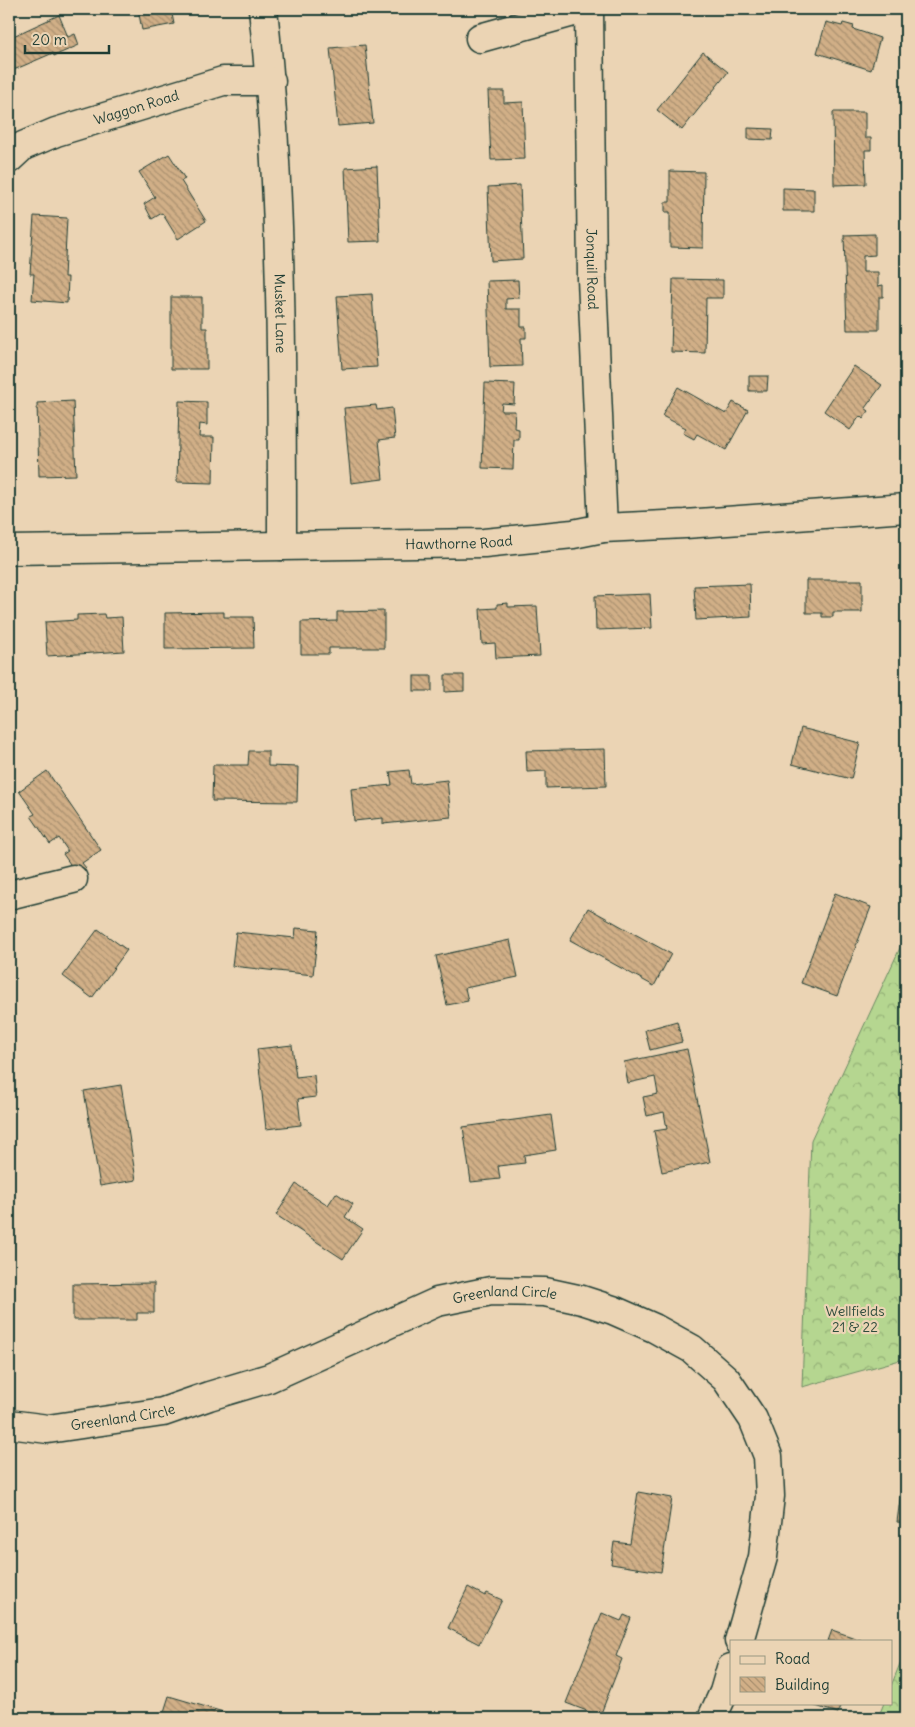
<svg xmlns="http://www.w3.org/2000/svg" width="915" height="1727" viewBox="0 0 915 1727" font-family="Delius,sans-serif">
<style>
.forest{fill:url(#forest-crowns);stroke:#6a8a62}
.building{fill:url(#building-back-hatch);stroke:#1f3d34}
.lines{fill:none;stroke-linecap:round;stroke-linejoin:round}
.minor-casing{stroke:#1f3d34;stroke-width:31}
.minor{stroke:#ebd4b4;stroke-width:28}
.labels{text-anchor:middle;stroke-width:4.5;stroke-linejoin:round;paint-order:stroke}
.street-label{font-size:14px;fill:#1f3d34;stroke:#ebd4b4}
.park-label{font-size:14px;fill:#2e4c3d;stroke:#ebd4b4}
</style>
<defs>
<pattern id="forest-crowns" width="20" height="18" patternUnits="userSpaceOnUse" patternTransform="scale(1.25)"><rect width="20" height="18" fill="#b5d690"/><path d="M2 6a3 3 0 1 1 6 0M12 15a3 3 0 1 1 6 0" fill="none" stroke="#93af76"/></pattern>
<pattern id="building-back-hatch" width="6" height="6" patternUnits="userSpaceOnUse" patternTransform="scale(1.25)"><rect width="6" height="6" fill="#d1af87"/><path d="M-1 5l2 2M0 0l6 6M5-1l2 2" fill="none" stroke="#a9906f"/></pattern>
</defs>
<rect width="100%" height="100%" fill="#ebd4b4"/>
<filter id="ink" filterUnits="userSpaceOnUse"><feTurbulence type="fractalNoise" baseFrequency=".02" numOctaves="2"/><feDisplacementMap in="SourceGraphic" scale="10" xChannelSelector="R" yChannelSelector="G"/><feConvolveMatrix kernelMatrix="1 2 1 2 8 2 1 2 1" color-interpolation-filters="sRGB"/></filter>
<g filter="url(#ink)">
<g class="forest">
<polygon points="906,935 906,1368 900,1360 802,1387 811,1140"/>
<polygon points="906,1649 906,1718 878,1718 884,1703 891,1703 891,1686"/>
</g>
<g class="building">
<polygon points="138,9 171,9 174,24 142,30"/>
<polygon points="59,15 68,37 75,34 79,45 54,56 53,53 9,72 9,38"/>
<polygon points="826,22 842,26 843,23 854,26 853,29 880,38 871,70 817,53"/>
<polygon points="365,45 373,123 338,126 330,48"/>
<polygon points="703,52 728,72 682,130 657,110"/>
<polygon points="488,91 504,91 504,103 523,102 525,159 491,160"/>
<polygon points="833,112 865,112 865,138 871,138 871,150 865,150 866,184 834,185"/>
<polygon points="748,128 773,129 772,140 748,139"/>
<polygon points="169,154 185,179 181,181 206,221 178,239 162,213 152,219 144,204 155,197 139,172"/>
<polygon points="377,166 380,241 348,242 345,168"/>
<polygon points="670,171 704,172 703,248 670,247 670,212 665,212 665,202 670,202"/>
<polygon points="520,185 523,259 491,261 488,187"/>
<polygon points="783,188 814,189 814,211 783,211"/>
<polygon points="34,216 67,218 64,277 68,277 67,303 32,300 34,274 30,274"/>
<polygon points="875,234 875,255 863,256 863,272 878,272 878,286 883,285 883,297 879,297 879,330 847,330 844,235"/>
<polygon points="673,279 723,280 723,298 706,298 705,353 671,352"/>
<polygon points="518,280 519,298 506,299 506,309 521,309 521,327 526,327 526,338 521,338 522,366 490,367 487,281"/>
<polygon points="372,294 377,367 342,369 337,296"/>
<polygon points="171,297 202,297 202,328 207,328 207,369 171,369"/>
<polygon points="854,366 882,385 865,408 869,411 863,419 860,416 850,430 824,411"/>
<polygon points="749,376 768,376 767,391 749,391"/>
<polygon points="485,383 515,384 514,404 502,403 501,411 515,411 514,428 519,429 519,440 514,440 513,469 482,468"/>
<polygon points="678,387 726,414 733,402 748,410 726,450 697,434 694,439 683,433 686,428 662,416"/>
<polygon points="73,401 76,475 39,476 37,403"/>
<polygon points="179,401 207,402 207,425 200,424 199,437 214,437 213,483 177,482"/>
<polygon points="376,405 377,410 392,408 395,438 379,440 383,479 351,483 344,408"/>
<polygon points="806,580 862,580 862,612 833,612 833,617 822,617 822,613 806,613"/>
<polygon points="750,584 751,617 696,620 694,586"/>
<polygon points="650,594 652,628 596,630 595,596"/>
<polygon points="508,603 508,607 537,606 540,656 496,658 495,643 482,644 480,609 497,608 497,604"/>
<polygon points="384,611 384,648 329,648 329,654 301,654 301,622 337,621 337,612"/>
<polygon points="224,612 224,617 253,617 254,648 165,649 165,613"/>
<polygon points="104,614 105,618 122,617 124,651 47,656 45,622 77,620 77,615"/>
<polygon points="445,675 464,675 464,691 445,692"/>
<rect x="414" y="676" width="18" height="15"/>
<polygon points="801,728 860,743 851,779 792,764"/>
<polygon points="605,749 606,786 546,788 546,771 527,772 526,751"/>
<polygon points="249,751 268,751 268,766 298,767 297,802 212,801 213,765 248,765"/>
<polygon points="409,770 411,784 447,780 451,817 383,824 383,818 354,821 351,789 392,785 390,772"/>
<polygon points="47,771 101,850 82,863 86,868 77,874 63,854 68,851 59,838 50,844 31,816 35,814 19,791"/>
<polygon points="835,893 871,907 837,996 801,983"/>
<polygon points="588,908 671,954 654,986 570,940"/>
<polygon points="296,928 318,930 313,975 232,966 236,932 295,938"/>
<polygon points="98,929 127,950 92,998 63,976"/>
<polygon points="510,940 518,977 465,988 468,1001 447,1005 436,956"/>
<polygon points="677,1021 682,1042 650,1050 645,1030"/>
<polygon points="292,1045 296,1077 314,1075 316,1097 298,1099 301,1125 266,1129 257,1049"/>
<polygon points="687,1049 710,1162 662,1172 654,1131 667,1129 664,1112 647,1116 643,1097 658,1094 655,1077 628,1083 624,1062"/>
<polygon points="121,1085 136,1180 100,1186 84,1091"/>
<polygon points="551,1115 556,1150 524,1155 525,1163 498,1166 500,1179 471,1182 463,1127"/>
<polygon points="296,1184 328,1205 336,1193 353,1204 345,1217 363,1229 343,1259 276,1215"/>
<polygon points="154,1283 154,1313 137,1313 137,1320 73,1320 73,1284"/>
<polygon points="9,1315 13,1315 14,1328 9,1328"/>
<polygon points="906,1454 906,1523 897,1522"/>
<polygon points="638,1492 672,1498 661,1572 611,1564 614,1542 630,1544"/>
<polygon points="468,1587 485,1596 487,1593 502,1600 479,1644 448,1628"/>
<polygon points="602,1613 621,1621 624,1615 631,1618 616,1656 622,1659 600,1716 566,1703"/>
<polygon points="832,1630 864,1641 828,1641"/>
<polygon points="169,1696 230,1714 229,1718 162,1718"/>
<polygon points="806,1703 841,1703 838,1713"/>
</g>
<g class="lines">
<g class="minor-casing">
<g id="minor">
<path id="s1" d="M 263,9 C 282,187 282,367 282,546"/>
<path id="s2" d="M 589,9 L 592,279 L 603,528"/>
<polyline points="480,38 584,9"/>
<path id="s3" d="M 9,159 L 23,146 L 56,132 L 223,81 L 271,81"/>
<path id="s4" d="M 9,550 L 484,543 L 573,534 L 603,528 L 685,524 L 906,508"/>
<polyline points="9,895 73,879"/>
<path id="s5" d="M 9,1424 L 48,1429 L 163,1412 L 209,1396 L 269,1378 L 437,1302 L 491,1291 L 545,1292 L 582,1300 L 613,1310 L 654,1328 L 692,1349 L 726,1379 L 753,1419 L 768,1456 L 770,1496 L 763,1557 L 739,1641"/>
<polyline points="712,1718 724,1692 731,1668"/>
</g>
</g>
<use href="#minor" class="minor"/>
</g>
</g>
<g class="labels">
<g class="street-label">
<text dy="5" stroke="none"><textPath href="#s3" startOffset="139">Waggon Road</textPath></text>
<text dy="5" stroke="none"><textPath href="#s2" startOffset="260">Jonquil Road</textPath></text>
<text dy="5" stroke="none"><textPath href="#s1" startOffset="305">Musket Lane</textPath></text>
<text dy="5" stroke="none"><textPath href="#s4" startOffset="450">Hawthorne Road</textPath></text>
<text dy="5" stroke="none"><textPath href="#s5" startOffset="520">Greenland Circle</textPath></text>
<text dy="5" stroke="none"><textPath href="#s5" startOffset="115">Greenland Circle</textPath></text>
</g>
<g class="park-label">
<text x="855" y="1316">Wellfields<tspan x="855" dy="16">21 &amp; 22</tspan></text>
</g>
</g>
<rect width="915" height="1727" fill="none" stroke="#ebd4b4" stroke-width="30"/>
<rect x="15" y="15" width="885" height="1697" fill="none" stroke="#1f3d34" stroke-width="2" filter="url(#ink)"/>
<rect x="730" y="1640" width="162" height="65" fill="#ebd4b4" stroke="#999881"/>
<rect x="740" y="1656" width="25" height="8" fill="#ebd4b4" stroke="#999881"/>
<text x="775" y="1664" font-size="15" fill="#1f3d34">Road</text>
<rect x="740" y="1677" width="25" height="15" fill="url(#building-back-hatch)" stroke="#999881"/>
<text x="775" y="1690" font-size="15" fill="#1f3d34">Building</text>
<path d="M25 45v8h84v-8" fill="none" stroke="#1f3d34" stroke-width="2.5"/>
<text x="32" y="45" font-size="15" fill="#1f3d34" stroke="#ebd4b4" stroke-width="4" paint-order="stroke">20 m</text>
</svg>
